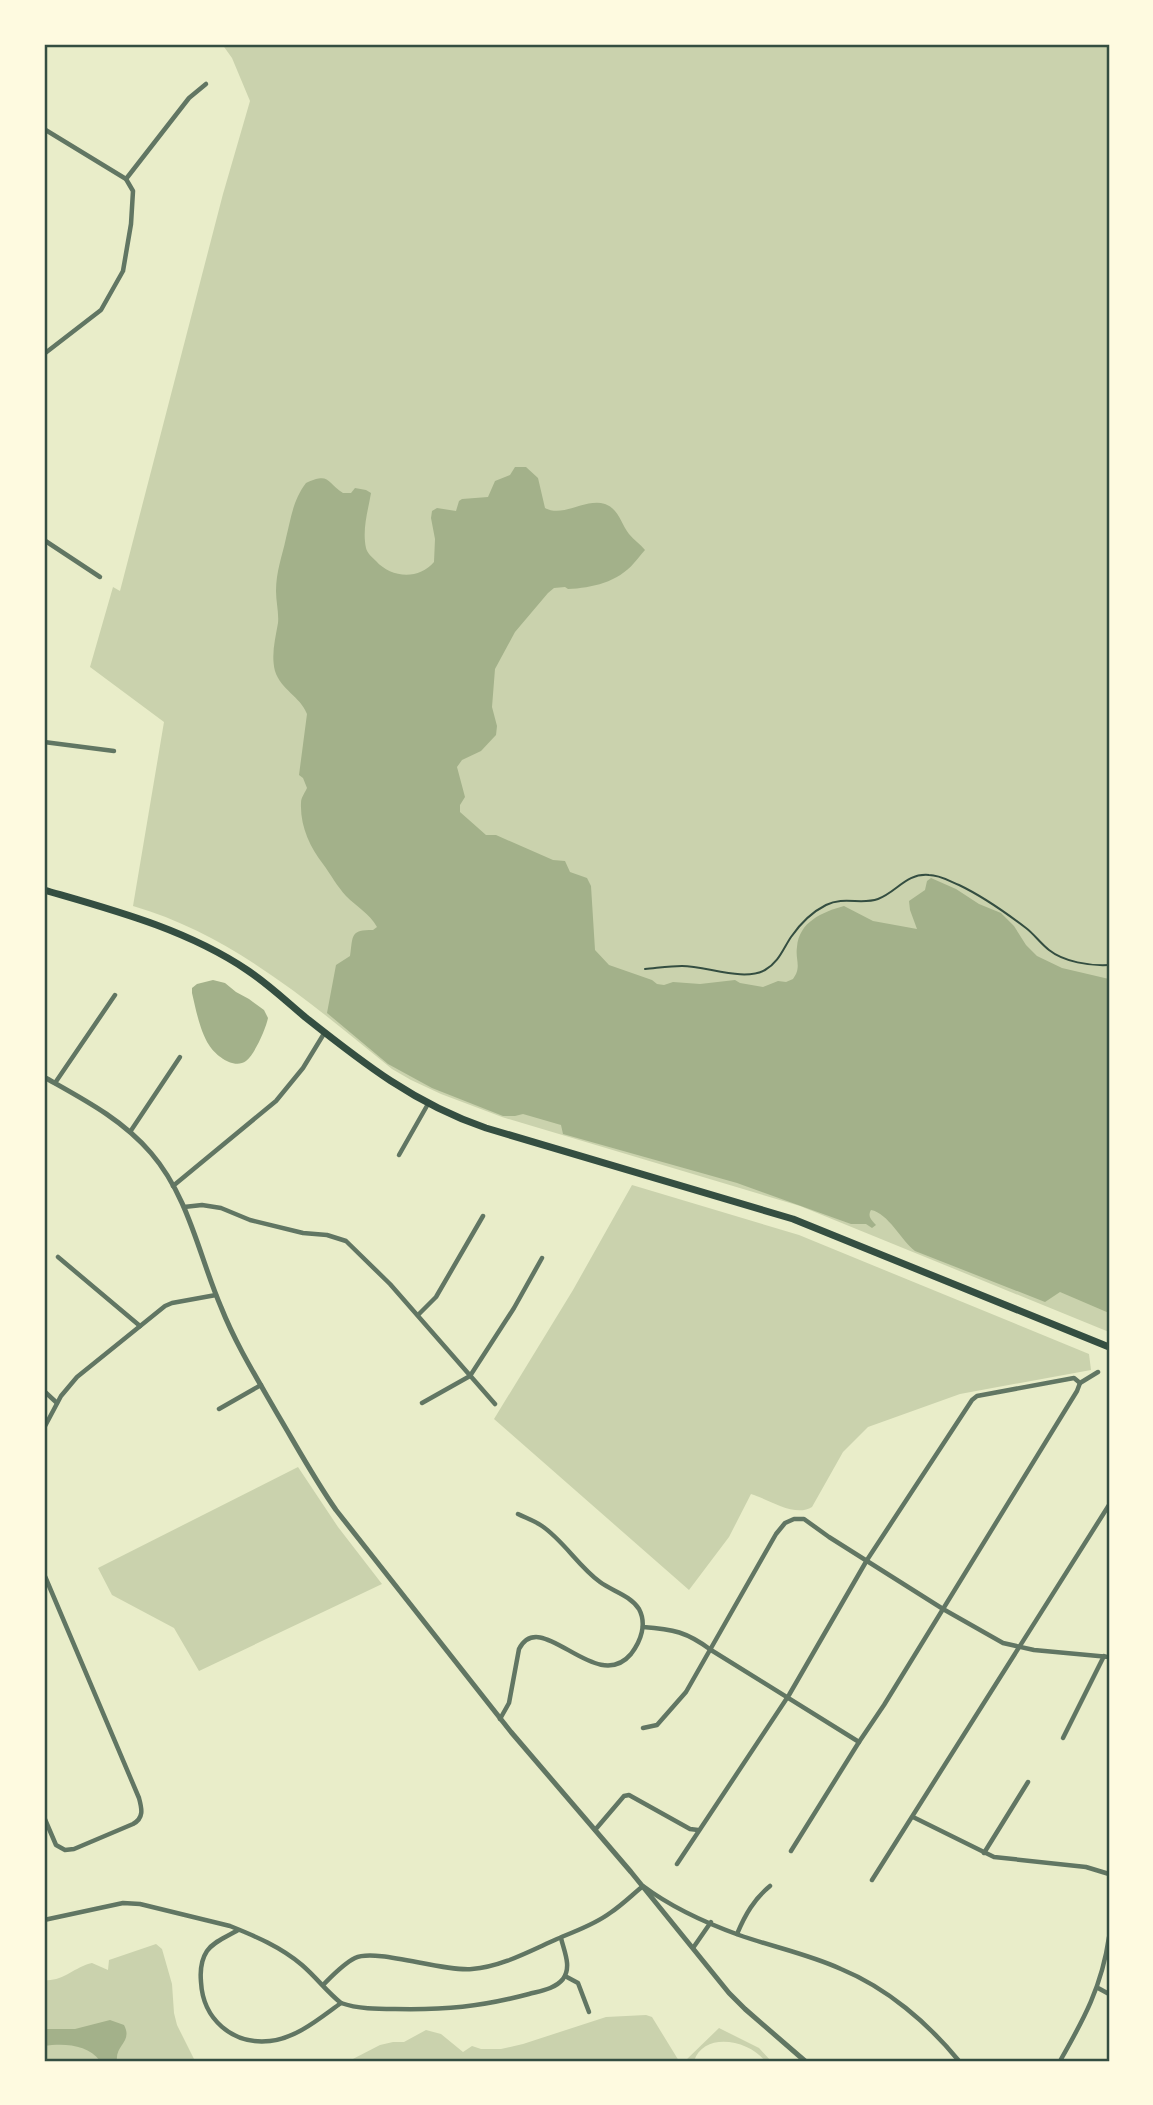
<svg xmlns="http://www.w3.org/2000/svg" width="1153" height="2105" viewBox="0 0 1153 2105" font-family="Quicksand,sans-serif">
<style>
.green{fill:#cad2ad}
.water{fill:#a3b18a}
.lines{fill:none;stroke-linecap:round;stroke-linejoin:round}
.path{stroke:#344e41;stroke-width:2}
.minor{stroke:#617663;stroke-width:4.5}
.tertiary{stroke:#617663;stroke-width:5}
.primary{stroke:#344e41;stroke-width:7}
.neatline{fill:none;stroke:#344e41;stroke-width:2.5}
</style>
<rect width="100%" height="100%" fill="#e9edc9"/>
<g class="green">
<path d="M 222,44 L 1109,44 L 1109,1332 L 800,1206 L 502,1117 L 441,1094 L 411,1080 L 392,1069 C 313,1005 233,935 133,906 L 164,722 L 90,667 L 113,587 L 120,591 L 223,194 L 250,101 L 232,58 Z"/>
<path d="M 632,1185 L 799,1235 L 1089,1354 L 1091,1370 L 960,1394 L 868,1427 L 843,1452 L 812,1507 C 795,1518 768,1499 751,1494 L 729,1537 L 689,1590 L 494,1419 L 573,1290 Z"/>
<polygon points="298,1467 338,1527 382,1584 199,1671 174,1628 112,1595 98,1568"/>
<path d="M 156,1944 L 162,1949 L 172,1984 L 174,2013 L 177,2025 L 195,2061 L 44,2061 L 44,1980 C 63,1982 74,1967 92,1963 L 108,1970 L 109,1960 Z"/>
<polygon points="646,2015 652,2017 679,2061 349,2061 380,2045 393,2042 404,2042 426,2030 441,2034 463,2052 472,2046 481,2049 501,2049 523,2044 606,2017"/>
<path d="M 719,2028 L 759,2048 L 771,2061 L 765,2061 C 749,2040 704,2031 694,2061 L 685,2061 Z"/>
</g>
<g class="water">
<path d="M 515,467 L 526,467 L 538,478 L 545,508 C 563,518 585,498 605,504 C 619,509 621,524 629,534 C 634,540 640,544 645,550 C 641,554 638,559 634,563 C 618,582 592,588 568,589 L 565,587 L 554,588 L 548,593 L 515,632 L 495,669 L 492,707 L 497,726 L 496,735 L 481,751 L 462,760 L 457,767 L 465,797 L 460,805 L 460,812 L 486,835 L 496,835 L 553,860 L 565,861 L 570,872 L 587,878 L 591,886 L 595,950 L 609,965 L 652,980 L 657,984 L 664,985 L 673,982 L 700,984 L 735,980 L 740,983 L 763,987 L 778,981 L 786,982 L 793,979 C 802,967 795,960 797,947 C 799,922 822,912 844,906 L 873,921 L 917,929 L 910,910 L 909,901 L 925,890 L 927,881 L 931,878 L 956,889 L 979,904 L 1001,913 L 1014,926 L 1026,945 L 1037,956 L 1062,968 L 1109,979 L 1109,1313 L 1060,1292 L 1045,1302 L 915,1251 C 901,1240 888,1213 871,1210 C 867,1217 872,1220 876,1225 L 872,1228 L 866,1224 L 851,1224 L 737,1183 L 563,1134 L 561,1125 L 523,1114 L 515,1116 L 503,1116 L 432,1088 L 388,1064 L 327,1013 L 336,965 L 350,956 C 353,935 350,930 373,930 L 377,927 C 369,913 357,907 346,896 C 337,886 331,875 323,864 C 310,847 300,826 301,803 C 301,797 305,793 307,788 L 303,778 L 299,775 L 307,714 C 300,696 281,690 275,671 C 271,655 275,640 278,623 C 279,613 276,602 276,591 C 276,571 282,557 286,538 C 291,518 293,500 306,483 C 330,472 326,482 343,493 L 351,493 L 355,488 L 366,490 L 371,493 C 368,511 362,529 366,548 C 367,553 372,557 376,561 C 391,578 419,580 434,562 L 435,539 L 431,518 L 432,511 L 437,508 L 456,511 L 459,501 L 462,499 L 488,497 L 495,481 L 510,475 Z"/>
<path d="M 213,980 L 225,983 L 236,992 L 249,999 L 264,1010 L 268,1018 C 266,1028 255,1054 246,1061 C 234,1070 215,1055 209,1045 C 200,1031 196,1010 192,993 L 192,988 L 197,984 Z"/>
<path d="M 110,2020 L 124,2025 C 133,2042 115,2045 117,2061 L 100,2061 C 88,2044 63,2043 44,2046 L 44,2029 L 75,2029 Z"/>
</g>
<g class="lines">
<path class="path" d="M 645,969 C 657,968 670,966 682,966 C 707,966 743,982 765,970 C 779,962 783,949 791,937 C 800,924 812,912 826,905 C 844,896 861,905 878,899 C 897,892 906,873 929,875 C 940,875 949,881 959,885 C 982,896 1005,912 1026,928 C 1034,934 1040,943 1049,950 C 1064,962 1090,966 1109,965"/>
<g class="minor">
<polyline points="44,129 126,179 133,191 131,224 123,271 101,310 44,354"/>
<polyline points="126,179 189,98 206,84"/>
<polyline points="44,540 100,577"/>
<polyline points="44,742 114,751"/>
<polyline points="55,1083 115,995"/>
<polyline points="130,1132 180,1057"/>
<polyline points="399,1155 428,1104"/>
<polyline points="173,1186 276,1101 303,1068 325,1032"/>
<polyline points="184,1207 202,1205 221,1208 250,1220 303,1233 327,1235 346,1241 390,1284 495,1404"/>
<polyline points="58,1257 140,1326"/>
<polyline points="418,1315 436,1297 483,1216"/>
<polyline points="44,1391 57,1403"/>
<polyline points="422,1403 470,1376 514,1308 542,1258"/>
<polyline points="219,1409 261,1385"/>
<polyline points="44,1428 61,1396 77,1377 165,1306 172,1303 216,1295"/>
<path d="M 44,1574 L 139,1798 C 142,1809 144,1818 133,1824 L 74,1849 L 65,1850 L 56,1845 L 44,1817"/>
<path d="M 643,1627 C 673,1629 687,1632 711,1650 L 859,1742"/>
<path d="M 500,1719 L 509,1703 L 519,1649 C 541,1606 596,1696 631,1654 C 641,1641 647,1624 639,1609 C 630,1595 612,1591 600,1582 C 578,1566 564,1541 542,1526 C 535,1521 526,1518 518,1514"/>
<polyline points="643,1728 657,1725 686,1692 776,1534 785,1523 794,1519 804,1519 829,1537 943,1609 1003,1643 1034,1650 1109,1657"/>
<polyline points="1063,1738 1104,1656"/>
<polyline points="913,1817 994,1857 1086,1867 1109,1874"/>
<polyline points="595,1830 624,1796 629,1795 690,1829 698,1830"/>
<polyline points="791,1851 859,1742 884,1705 1077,1391 1080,1383"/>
<polyline points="984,1853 1028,1782"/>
<polyline points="677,1864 789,1695 867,1560 972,1400 977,1396 1074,1378 1080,1383 1098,1372"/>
<polyline points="872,1880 1109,1505"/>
<path d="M 44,1920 L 123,1903 L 140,1904 L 230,1926 C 255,1936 281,1947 302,1965 C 316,1977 327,1992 341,2003 C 320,2018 297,2038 270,2041 C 232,2045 203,2019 201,1982 C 200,1971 201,1960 207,1951 C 214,1941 228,1936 238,1930"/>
<path d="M 737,1934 C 745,1915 754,1899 770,1886"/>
<polyline points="693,1948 711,1922"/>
<polyline points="565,1976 578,1983 589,2012"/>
<path d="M 323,1985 C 332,1976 343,1964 355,1958 C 376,1948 443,1972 472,1969 C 501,1967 530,1951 557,1939 C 575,1931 594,1925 610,1913 C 622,1905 632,1895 643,1886 C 671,1907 706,1923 739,1935 C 773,1947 808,1954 841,1969 C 887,1988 928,2023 959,2061"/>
<polyline points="1098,1988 1109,1994"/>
<path d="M 341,2003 C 358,2009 377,2009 395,2009 C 445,2010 480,2007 529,1994 C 540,1991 555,1989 563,1979 C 572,1967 564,1951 561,1938"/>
<path d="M 1060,2061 C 1084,2019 1102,1986 1109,1937"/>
</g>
<path class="tertiary" d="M 44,1077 C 83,1099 122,1119 151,1153 C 189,1197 199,1256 221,1307 C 236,1345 258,1380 278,1415 C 297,1447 315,1480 336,1510 L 511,1732 L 631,1872 L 729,1993 L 745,2009 L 805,2061"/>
<path class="primary" d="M 44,890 C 113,910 186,929 247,970 C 268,984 286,1001 305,1017 C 363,1063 415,1104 486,1128 L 793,1219 L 1109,1347"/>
</g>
<rect width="1153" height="2105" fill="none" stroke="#fefae0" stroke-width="91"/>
<rect x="46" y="46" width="1062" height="2014" class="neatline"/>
</svg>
